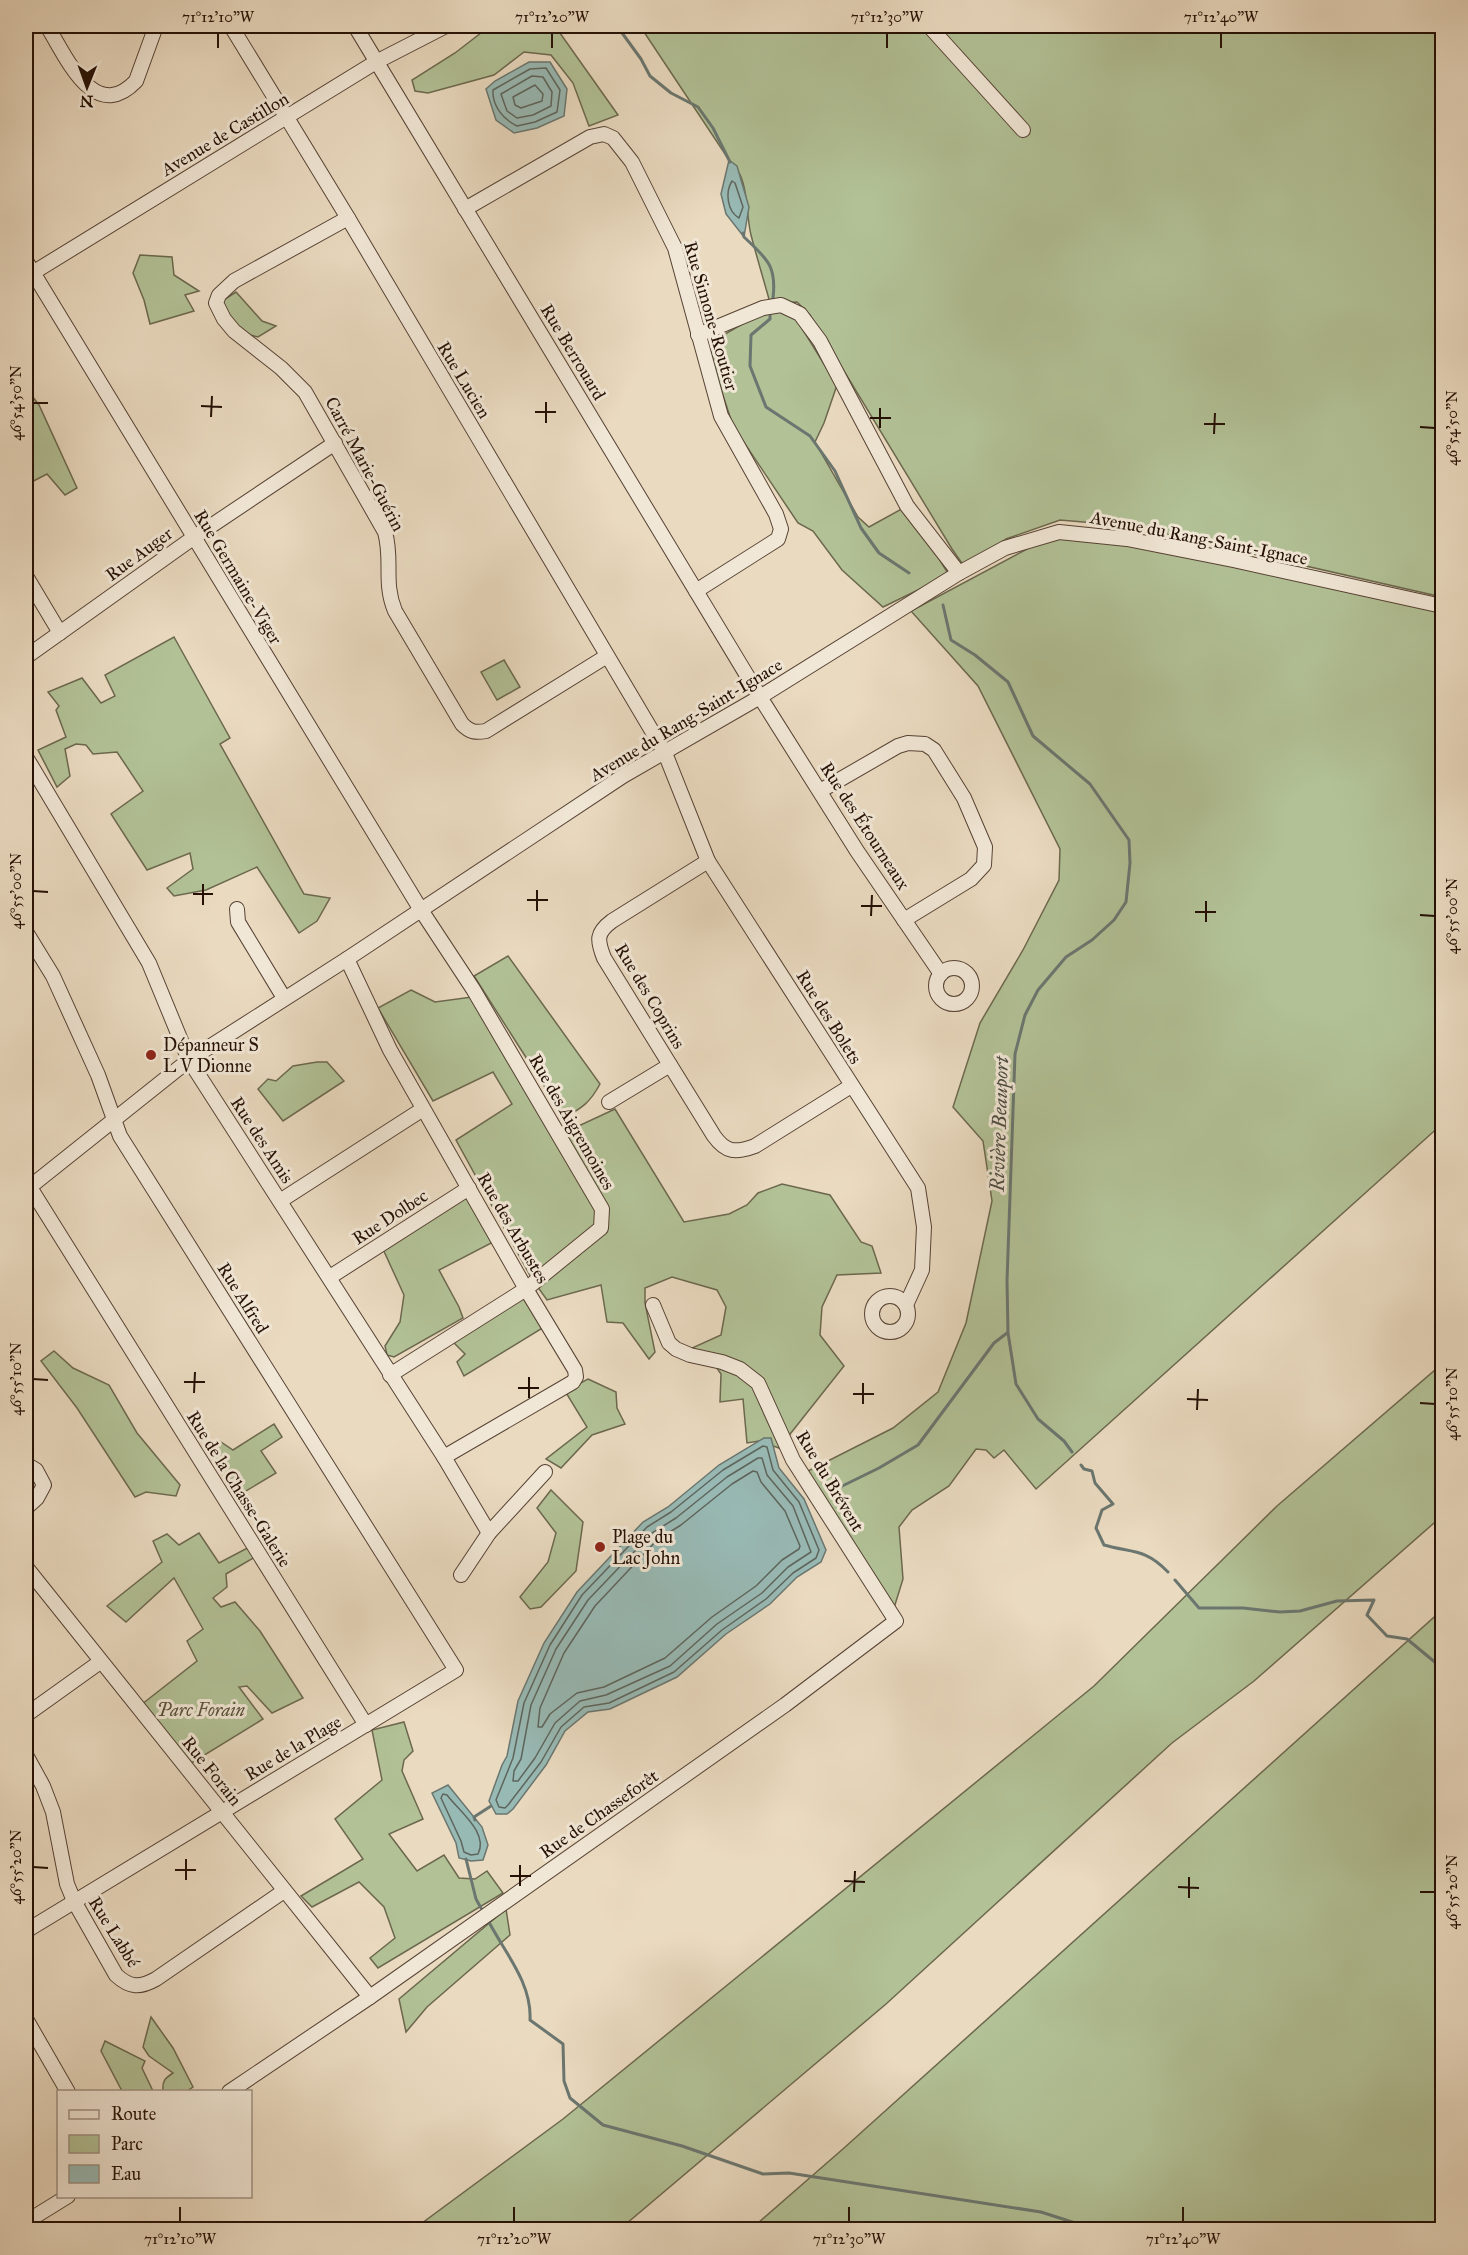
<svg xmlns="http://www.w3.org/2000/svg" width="1468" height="2255" viewBox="0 0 1468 2255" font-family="'IM FELL Great Primer',serif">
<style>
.green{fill:#b2c196;stroke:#6c684e;stroke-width:1.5}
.water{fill:#98bab5;stroke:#6a766f;stroke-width:1.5}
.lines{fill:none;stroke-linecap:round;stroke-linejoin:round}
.shore{stroke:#5e655d;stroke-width:1.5}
.stream{stroke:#6a766f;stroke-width:3}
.minor-casing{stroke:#564234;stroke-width:16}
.minor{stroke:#f1e7d6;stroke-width:14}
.ticks{fill:none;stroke:#251005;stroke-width:2}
.poi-dot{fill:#8f2418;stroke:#f1e7d6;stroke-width:2}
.labels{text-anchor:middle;stroke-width:6;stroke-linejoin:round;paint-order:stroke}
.street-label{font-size:18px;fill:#251005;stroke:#f1e7d6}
.poi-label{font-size:18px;fill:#251005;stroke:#f1e7d6;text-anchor:start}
.park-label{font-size:18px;font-style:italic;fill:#564e38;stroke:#f1e7d6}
.water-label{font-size:20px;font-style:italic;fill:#4d4c43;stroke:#f1e7d6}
.neatline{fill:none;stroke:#251005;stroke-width:2}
.ticks-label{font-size:15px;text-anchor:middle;fill:#251005}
</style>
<rect width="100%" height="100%" fill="#eadac0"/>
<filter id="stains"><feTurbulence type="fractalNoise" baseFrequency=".00333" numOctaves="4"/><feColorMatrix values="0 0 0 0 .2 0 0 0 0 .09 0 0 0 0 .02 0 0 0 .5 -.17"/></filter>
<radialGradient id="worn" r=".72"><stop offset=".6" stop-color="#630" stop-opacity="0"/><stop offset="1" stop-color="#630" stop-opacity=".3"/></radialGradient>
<g class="green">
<polygon points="490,26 555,26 618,115 589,126 573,83 551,55 524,52 494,75 428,93 415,91 412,80 455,53"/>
<path d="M 640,26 L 1442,26 L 1442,597 L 1130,526 L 1060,520 L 1006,539 L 966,569 L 952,549 L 810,315 L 797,302 L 770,303 C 764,281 757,258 751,235 C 745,211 750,177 729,160 Z"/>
<polygon points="140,255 172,257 174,275 199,291 185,295 194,311 150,324 144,300 133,273"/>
<polygon points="236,292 262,321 276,326 258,337 243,333 219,303"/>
<polygon points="784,309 795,317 837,385 824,423 815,442 858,517 869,527 907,506 949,575 883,607 842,570 813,531 798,523 733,426 718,380 711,352 713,341 758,315"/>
<polygon points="26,388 39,405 77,488 65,495 47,474 26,485"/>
<polygon points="1059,532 1442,607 1442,1124 1036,1489 1004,1450 994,1458 986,1450 976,1449 949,1486 912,1510 899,1527 903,1579 894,1608 806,1472 893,1428 938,1392 966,1323 992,1201 983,1141 953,1107 980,1023 1023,950 1059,880 1060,849 978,686 911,611"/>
<polygon points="174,637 230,738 220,744 304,894 330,898 317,921 299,933 257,867 206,890 174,896 167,888 193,869 190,853 147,870 111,814 143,791 117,752 93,754 86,745 76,744 65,749 70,776 57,787 38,750 66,737 56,710 59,706 48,692 82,678 101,703 115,696 105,675"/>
<polygon points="504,660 520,687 497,700 481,672"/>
<path d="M 508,956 L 600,1084 C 591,1101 582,1109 564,1117 L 474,976 Z"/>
<polygon points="411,990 435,1002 472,997 555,1128 570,1130 615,1109 684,1222 729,1214 747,1205 758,1193 782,1184 830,1195 861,1242 872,1246 881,1273 837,1275 822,1307 820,1335 844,1366 779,1448 759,1441 747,1443 743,1399 720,1402 721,1374 712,1361 692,1348 721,1335 726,1307 717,1290 672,1277 645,1288 645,1303 655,1352 649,1359 623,1323 607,1322 601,1285 547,1300 532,1279 456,1140 512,1104 493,1072 433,1101 378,1008"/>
<polygon points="317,1062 327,1062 344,1081 283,1121 258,1089 268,1079 276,1081 293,1066"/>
<polygon points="467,1186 499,1239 439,1270 459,1307 463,1318 394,1357 387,1355 385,1346 400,1322 404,1295 382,1247"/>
<polygon points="524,1289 549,1324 464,1376 457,1362 465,1354 448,1337"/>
<polygon points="54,1351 73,1368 109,1385 137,1433 180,1485 176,1496 146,1492 135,1497 77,1408 41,1361"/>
<polygon points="1442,1364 1442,1516 1254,1681 1172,1743 886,2004 620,2229 414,2229 563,2119 1094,1686 1277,1506"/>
<polygon points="588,1379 616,1392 617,1408 625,1424 592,1435 561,1468 546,1459 587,1427 565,1391"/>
<polygon points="274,1424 282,1437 261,1451 276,1473 241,1494 204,1445 218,1440 233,1450"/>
<polygon points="551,1490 583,1522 576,1571 541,1607 530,1609 520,1597 548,1562 556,1533 537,1508"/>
<polygon points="199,1533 219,1563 255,1544 260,1554 226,1574 227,1587 213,1598 221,1607 235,1602 260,1631 303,1698 272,1713 247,1686 239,1687 263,1719 185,1767 137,1708 197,1661 187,1641 203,1629 174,1578 126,1622 107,1606 162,1562 153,1541 167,1534 179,1545"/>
<polygon points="1442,1610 1442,2229 751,2229 844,2148"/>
<polygon points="404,1722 413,1751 404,1760 402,1771 423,1819 389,1834 417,1871 444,1855 459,1878 475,1879 487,1871 503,1893 378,1968 370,1958 395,1938 384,1907 359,1882 312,1907 301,1896 363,1859 335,1819 382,1780 372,1730"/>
<polygon points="506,1909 510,1935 427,2007 406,2032 399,1999"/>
<path d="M 151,2017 L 173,2048 L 193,2087 L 187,2091 L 163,2091 C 162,2081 165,2078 173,2073 L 149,2056 L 143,2047 Z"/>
<polygon points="105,2041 145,2061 142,2068 153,2091 122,2091 101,2051"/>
</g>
<g class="water">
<polygon points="529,62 550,62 567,89 564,116 537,128 514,133 496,120 486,89 495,81"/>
<polygon points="729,160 737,166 749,207 744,237 726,214 721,194"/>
<polygon points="764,1438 771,1438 779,1468 804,1499 826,1550 821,1562 797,1577 770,1604 726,1634 677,1677 610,1709 588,1712 565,1731 546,1765 513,1809 507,1814 496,1814 489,1801 502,1765 507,1756 518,1701 544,1643 577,1592 643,1522 668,1507 719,1465"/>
<polygon points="448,1785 482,1827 488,1845 483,1860 471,1861 459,1858 456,1843 432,1793"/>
</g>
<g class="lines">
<g class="shore">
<path d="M 546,68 L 560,90 L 557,112 L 535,122 L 517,126 C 503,119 492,106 493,90 L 530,69 Z"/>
<polygon points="532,76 543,77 552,92 551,106 533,115 517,118 507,111 501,94"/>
<polygon points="535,85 543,94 542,101 521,108 515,105 513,97"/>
<path d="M 732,181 L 735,183 L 743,207 L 739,218 C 727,211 725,192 732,181 Z"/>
<polygon points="763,1446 767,1447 773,1470 799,1502 819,1550 816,1558 793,1573 766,1599 722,1630 674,1672 609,1703 584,1707 561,1727 541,1762 508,1805 505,1808 499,1807 496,1800 513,1758 524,1703 550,1645 582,1595 647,1527 671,1512 723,1470"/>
<polygon points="758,1458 762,1458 767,1475 793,1506 811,1552 788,1567 762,1593 717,1624 670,1666 606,1695 580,1701 555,1723 535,1758 518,1781 513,1781 514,1771 521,1759 531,1705 556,1649 588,1600 652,1533 676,1518 727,1477"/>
<polygon points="753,1471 757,1472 761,1482 785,1511 800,1546 799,1549 782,1560 756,1586 712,1617 665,1658 604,1687 577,1693 550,1714 542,1727 538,1727 540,1708 564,1653 595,1606 657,1540 681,1525 732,1484"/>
<path d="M 443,1794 L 447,1795 C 459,1811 489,1833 478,1854 L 471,1855 L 464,1852 L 461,1841 L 441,1798 Z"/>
</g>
<g class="stream">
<polyline points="617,26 641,59 650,76 671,93 698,107 713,128 730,162"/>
<path d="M 743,233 L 744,237 C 766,258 777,265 773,298"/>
<polyline points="770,316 770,319 751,335 750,366 766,407 810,436 835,471 861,528 879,553 909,573"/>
<polyline points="943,605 951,640 975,655 1008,682 1033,736 1090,784 1129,840 1130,863 1126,902 1114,920 1092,940 1066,957 1038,990 1025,1015 1015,1054 1007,1281 1008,1333 1016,1384 1038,1419 1064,1441 1072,1452"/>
<path d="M 1081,1465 L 1084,1469 L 1092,1471 L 1095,1483 L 1113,1504 L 1102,1510 L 1096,1528 L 1104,1545 C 1132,1553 1145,1548 1168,1572"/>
<polyline points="832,1491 879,1468 918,1445 994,1343 1007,1333"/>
<polyline points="1175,1580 1199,1608 1243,1608 1280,1612 1300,1611 1337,1601 1374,1600 1367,1615 1387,1636 1407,1639 1442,1668"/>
<polyline points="475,1820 474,1817 491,1806"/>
<polyline points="466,1859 476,1899 481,1908"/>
<path d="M 490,1924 C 506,1954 532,1984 530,2020 L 563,2044 L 564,2081 L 570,2098 L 603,2125 L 682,2146 L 763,2174 L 789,2173 L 1041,2212 L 1097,2230"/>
</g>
<g class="minor-casing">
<g id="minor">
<path d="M 47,26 C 66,56 94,125 136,81 L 156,26"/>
<polyline points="231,26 348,218 665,753 708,861 918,1188 924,1227 922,1270 906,1305"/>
<polyline points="355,26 760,697 857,851 941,974"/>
<polyline points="929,26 1023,130"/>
<polyline points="465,209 590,137 604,134 613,138 632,162 675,248 721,416 776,514 781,529 778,539 696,591"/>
<path d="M 348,218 L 234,281 L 219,295 L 216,303 L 224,319 L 234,331 L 281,368 L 305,392 L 385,532 C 393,561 383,582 395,611 L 462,724 C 470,732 475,733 486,731 L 607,656"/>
<polyline points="26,261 421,910 473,989 602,1209 601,1228 526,1289 390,1375"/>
<polyline points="26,277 376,62 446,26"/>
<polyline points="698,335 763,308 781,305 800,314 820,341 907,506 959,573"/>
<polyline points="26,576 60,633"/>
<polyline points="26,657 193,538 335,443"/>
<polyline points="26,757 149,963 189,1060 444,1457 489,1533"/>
<polyline points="820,791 898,746 908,743 925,744 934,750 964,798 985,847 984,865 971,879 904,920"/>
<path d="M 708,861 L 612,921 C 596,933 597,940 604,958 L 714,1136 C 726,1153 736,1153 755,1146 L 851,1086"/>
<polyline points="237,909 238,922 284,998"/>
<polyline points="26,932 53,976 98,1075 120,1136 456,1670 26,1931"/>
<polyline points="347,959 390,1050 526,1289 575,1370 576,1377 573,1382 444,1457"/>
<circle cx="954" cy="986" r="18"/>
<polyline points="609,1102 670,1065"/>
<polyline points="26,1181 366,1725"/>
<polyline points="26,1190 189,1060 347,959 623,776 760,697 959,573 1005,548 1059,532 1127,539 1233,560 1442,606"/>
<polyline points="280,1201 423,1109"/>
<polyline points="330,1277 469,1188"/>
<circle cx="890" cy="1314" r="18"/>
<polyline points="26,1464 36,1470 44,1485 37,1498 26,1508"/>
<polyline points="26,1567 370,1997"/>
<polyline points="461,1575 489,1533 545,1472"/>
<polyline points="26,1715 100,1662"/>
<path d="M 26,1755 L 43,1786 L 53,1812 L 67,1884 L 74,1901 L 116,1975 C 130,1988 140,1988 156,1979 L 284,1891"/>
<polyline points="26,2019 68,2092"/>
<polyline points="229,2092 370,1997 785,1705 896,1621 793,1460 758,1383 740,1369 722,1362 690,1355 676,1349 669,1343 653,1305"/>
<polyline points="26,2222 68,2196"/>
</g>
</g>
<use href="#minor" class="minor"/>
</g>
<path class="ticks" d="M 218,48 L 218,33M 552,48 L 552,33M 887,48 L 887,33M 1221,48 L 1221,33M 33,403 L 48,403M 201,406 L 222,407M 535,412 L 556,412M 211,417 L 212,396M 870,418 L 891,418M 546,423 L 546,402M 1204,424 L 1225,424M 1420,427 L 1435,428M 880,428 L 880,408M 1214,434 L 1215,413M 33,891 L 48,892M 193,894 L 213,894M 527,900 L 548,900M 203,905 L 203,884M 861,906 L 882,906M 537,911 L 537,890M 1195,912 L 1216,912M 1420,915 L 1435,916M 871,916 L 872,895M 1206,922 L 1206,901M 33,1379 L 48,1380M 184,1382 L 205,1382M 518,1388 L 539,1388M 194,1393 L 195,1372M 853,1394 L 874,1394M 529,1398 L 529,1377M 1187,1399 L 1208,1400M 1420,1403 L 1435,1404M 863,1404 L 863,1383M 1197,1410 L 1198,1389M 33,1867 L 48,1868M 175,1870 L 196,1870M 510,1876 L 531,1876M 186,1880 L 186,1859M 844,1881 L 865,1882M 520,1886 L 520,1865M 1178,1887 L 1199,1888M 854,1892 L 855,1871M 1420,1892 L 1435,1892M 1189,1898 L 1189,1877M 180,2222 L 180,2207M 514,2222 L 514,2207M 849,2222 L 849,2207M 1183,2222 L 1183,2207"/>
<g class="poi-dot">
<circle cx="151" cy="1055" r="6"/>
<circle cx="600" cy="1547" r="6"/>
</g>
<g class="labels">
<g class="street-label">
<text transform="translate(225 134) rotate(-31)" y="6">Avenue de Castillon</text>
<text transform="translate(711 316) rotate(74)" y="6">Rue Simone-Routier</text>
<text transform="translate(573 352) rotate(59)" y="6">Rue Berrouard</text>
<text transform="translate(464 380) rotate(59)" y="6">Rue Lucien</text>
<text transform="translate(365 464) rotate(62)" y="6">Carré Marie-Guérin</text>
<text transform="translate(1199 538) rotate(11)" y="6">Avenue du Rang-Saint-Ignace</text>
<text transform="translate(139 554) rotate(-36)" y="6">Rue Auger</text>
<text transform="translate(238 577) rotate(59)" y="6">Rue Germaine-Viger</text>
<text transform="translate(686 720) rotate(-31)" y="6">Avenue du Rang-Saint-Ignace</text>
<text transform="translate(865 826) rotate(57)" y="6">Rue des Étourneaux</text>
<text transform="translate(650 996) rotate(59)" y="6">Rue des Coprins</text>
<text transform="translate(829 1017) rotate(58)" y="6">Rue des Bolets</text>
<text transform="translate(572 1122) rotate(60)" y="6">Rue des Aigremoines</text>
<text transform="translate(262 1140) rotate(57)" y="6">Rue des Amis</text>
<text transform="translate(390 1217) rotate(-33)" y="6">Rue Dolbec</text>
<text transform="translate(513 1228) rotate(60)" y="6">Rue des Arbustes</text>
<text transform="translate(243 1298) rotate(58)" y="6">Rue Alfred</text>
<text transform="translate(830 1481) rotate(59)" y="6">Rue du Brévent</text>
<text transform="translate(239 1489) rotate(58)" y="6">Rue de la Chasse-Galerie</text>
<text transform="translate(293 1748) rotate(-31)" y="6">Rue de la Plage</text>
<text transform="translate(212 1771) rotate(51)" y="6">Rue Forain</text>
<text transform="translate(599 1814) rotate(-35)" y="6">Rue de Chasseforêt</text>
<text transform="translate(114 1932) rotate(58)" y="6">Rue Labbé</text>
</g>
<g class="poi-label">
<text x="163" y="1051">Dépanneur S<tspan x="163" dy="21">L V Dionne</tspan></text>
<text x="612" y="1543">Plage du<tspan x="612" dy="21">Lac John</tspan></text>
</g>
<g class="park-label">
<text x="201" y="1716">Parc Forain</text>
</g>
<g class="water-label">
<text transform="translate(999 1124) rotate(-88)" y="7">Rivière Beauport</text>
</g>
</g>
<rect width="1468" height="2255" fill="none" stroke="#eadac0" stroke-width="66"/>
<rect x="57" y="2090" width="195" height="108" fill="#f1e7d6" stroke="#9f9182" stroke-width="1.5"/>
<rect x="69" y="2110" width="30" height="9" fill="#f1e7d6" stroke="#9f9182" stroke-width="1.5"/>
<text x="111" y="2120" font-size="18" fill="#251005">Route</text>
<rect x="69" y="2135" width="30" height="18" fill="#b2c196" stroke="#9f9182" stroke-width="1.5"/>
<text x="111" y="2150" font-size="18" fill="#251005">Parc</text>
<rect x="69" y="2165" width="30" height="18" fill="#98bab5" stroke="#9f9182" stroke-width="1.5"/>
<text x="111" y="2180" font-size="18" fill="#251005">Eau</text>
<g transform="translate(87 87) rotate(181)" stroke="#f1e7d6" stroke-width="4.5" paint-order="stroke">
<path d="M0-4.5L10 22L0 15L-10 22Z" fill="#251005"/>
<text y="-9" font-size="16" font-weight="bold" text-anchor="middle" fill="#251005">N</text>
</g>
<rect x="33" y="33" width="1402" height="2189" class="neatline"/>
<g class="ticks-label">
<text x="218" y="22">71°12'10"W</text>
<text x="552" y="22">71°12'20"W</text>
<text x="887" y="22">71°12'30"W</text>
<text x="1221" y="22">71°12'40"W</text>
<text transform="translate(16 403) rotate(-90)" y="5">46°54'50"N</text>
<text transform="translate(1452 428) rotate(-90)" y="5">46°54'50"N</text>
<text transform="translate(16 891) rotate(-90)" y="5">46°55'00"N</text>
<text transform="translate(1452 916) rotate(-90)" y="5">46°55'00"N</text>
<text transform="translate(16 1379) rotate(-90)" y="5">46°55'10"N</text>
<text transform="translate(1452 1404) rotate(-90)" y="5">46°55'10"N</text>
<text transform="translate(16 1867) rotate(-90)" y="5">46°55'20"N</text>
<text transform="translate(1452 1892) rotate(-90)" y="5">46°55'20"N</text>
<text x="180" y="2244">71°12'10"W</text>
<text x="514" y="2244">71°12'20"W</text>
<text x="849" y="2244">71°12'30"W</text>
<text x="1183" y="2244">71°12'40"W</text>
</g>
<rect width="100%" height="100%" filter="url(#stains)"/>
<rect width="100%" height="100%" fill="url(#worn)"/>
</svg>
